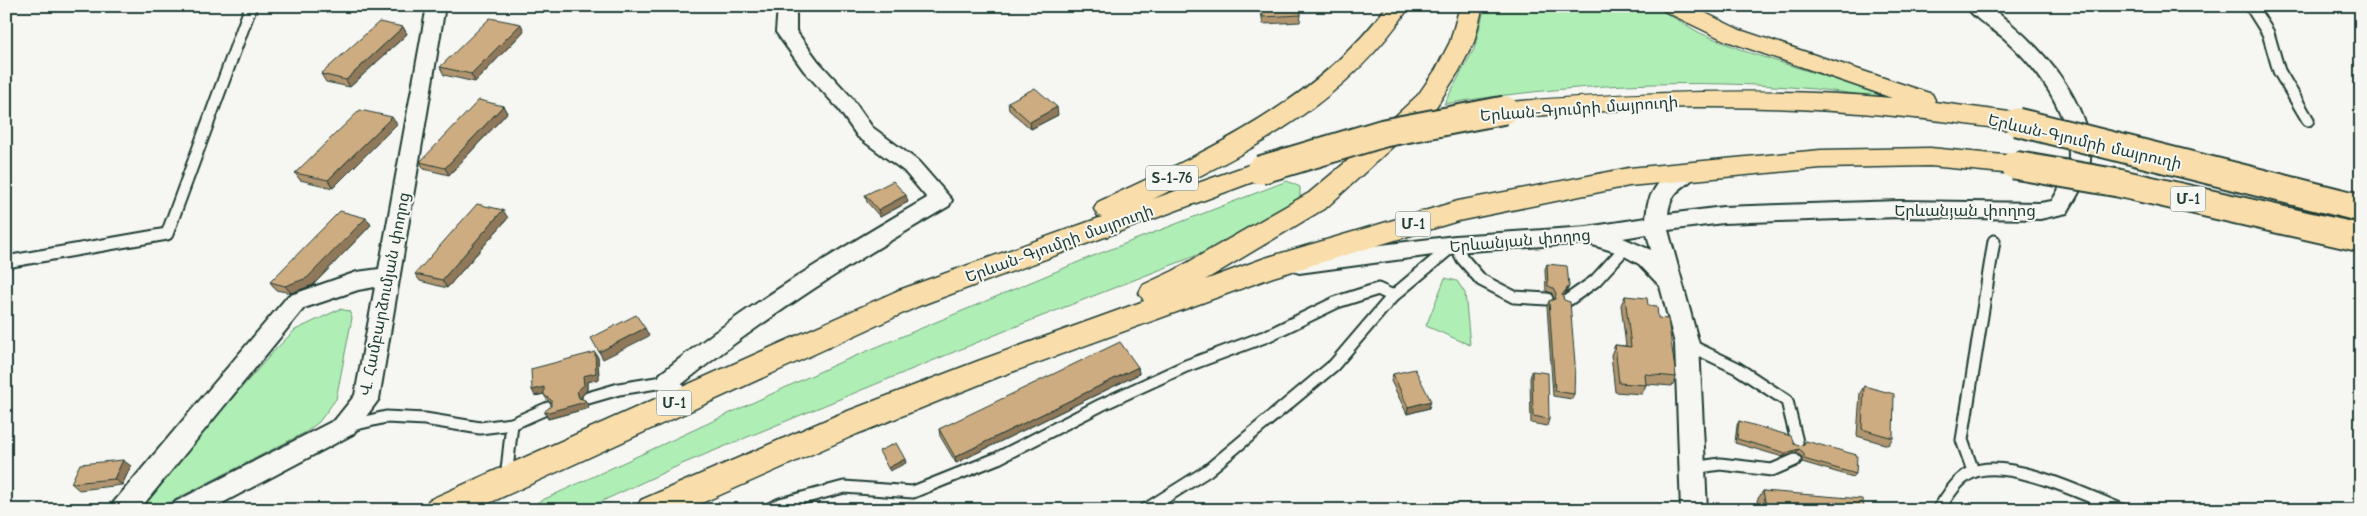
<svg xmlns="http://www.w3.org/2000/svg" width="2367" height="516" viewBox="0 0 2367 516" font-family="'Comic Neue','Noto Sans Armenian',sans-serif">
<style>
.green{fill:#afeeb5;stroke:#679674}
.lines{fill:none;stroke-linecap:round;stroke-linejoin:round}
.service-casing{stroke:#1f3d34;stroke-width:15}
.minor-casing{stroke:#1f3d34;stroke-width:4}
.trunk-casing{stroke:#1f3d34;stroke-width:3}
.service{stroke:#f6f6f2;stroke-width:11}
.minor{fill:#f6f6f2;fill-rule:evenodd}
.trunk{fill:#f9deab;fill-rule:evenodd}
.trunk-bridge-casing{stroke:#1f3d34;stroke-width:31;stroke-linecap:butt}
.trunk-bridge{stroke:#f9deab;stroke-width:27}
.wall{fill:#b1946f;stroke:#1f3d34}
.shaded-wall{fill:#90785a;stroke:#1f3d34}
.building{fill:#ceac81;stroke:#1f3d34}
.labels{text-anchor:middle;stroke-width:4;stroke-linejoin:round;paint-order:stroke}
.shield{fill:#f6f6f2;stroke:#60746d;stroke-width:1}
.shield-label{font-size:15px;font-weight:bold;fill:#1f3d34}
.street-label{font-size:16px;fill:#1f3d34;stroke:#f6f6f2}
</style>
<rect width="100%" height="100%" fill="#f6f6f2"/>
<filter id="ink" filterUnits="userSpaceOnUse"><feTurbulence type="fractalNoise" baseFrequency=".02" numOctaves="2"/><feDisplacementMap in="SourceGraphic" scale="10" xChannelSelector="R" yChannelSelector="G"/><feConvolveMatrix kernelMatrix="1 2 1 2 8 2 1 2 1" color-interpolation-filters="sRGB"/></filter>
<g filter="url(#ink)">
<g class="green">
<path d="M 1485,6 L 1654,6 L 1700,33 L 1747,52 L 1908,102 C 1877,97 1845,92 1814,89 C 1691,78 1566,84 1444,104 L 1474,49 Z"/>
<polygon points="1287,181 1300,187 1300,196 1288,207 1228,243 1017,326 682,464 583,510 521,510 834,365 1088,258"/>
<polygon points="1445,278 1457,281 1465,293 1470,345 1426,326"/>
<polygon points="340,309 349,311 352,318 336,399 319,422 306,432 155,510 133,510 275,350 295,330"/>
</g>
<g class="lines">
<g class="service-casing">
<g id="service">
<polyline points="2251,6 2268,33 2279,71 2308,120"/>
<polyline points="6,262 167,234 251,6"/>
<polyline points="1568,300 1595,281 1626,247"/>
<polyline points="1687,344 1737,368 1787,401 1797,442"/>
<polyline points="588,398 619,389 669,381"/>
<polyline points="348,426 386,417 425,419 480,428 512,424 548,408"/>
<polyline points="1693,468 1720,464 1772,470 1795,460"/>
<polyline points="1973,471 1962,440 1994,241"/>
<polyline points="506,479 512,424"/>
<polyline points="767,510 780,504 844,487 913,492 998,458 1101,405 1186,366 1267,336 1337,302 1378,289 1393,296"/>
<polyline points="1145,510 1207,471 1334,365 1393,296 1455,244 1462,258 1481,280 1514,297 1547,299"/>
<path d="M 1938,510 C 1947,497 1956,480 1971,473 C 2006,456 2088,496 2122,510"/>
</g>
</g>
<g class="minor-casing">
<g id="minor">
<polygon points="427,6 445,6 379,399 353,434 209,510 171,510 175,502 335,420 355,395 375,287 358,290 304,308 139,510 110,510 114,502 288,296 357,272 379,269"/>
<path d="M 778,6 L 796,6 L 796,31 L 818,61 L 851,97 L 872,127 L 918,161 L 952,200 L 949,206 C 856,260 766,316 682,384 L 689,402 L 686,409 L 677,412 L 668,409 L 657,381 L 660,374 C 744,307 834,252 927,198 L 904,171 L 858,137 L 837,107 L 804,71 L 776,32 Z"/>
<path d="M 1966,6 C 1972,6 1983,4 1989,7 C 1996,10 2003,18 2010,23 C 2048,55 2087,101 2090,153 C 2092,173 2077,196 2067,213 L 2040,219 L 1899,217 L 1723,223 L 1668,230 L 1699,344 L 1707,510 L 1681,510 L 1675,344 L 1660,286 L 1639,264 L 1619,253 L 1586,243 L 1455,252 L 1299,273 L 1291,270 L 1288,264 L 1291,258 L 1299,255 L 1455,236 L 1587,227 L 1646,218 C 1647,213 1647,207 1648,203 C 1654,184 1676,159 1696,165 L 1700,170 C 1688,190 1672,184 1668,214 L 1723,207 L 1899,201 L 2040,203 L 2052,201 C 2060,188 2069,170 2069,155 C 2069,109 2036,67 2004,38 C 1992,28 1974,19 1966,6 ZM 1647,234 L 1651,250 L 1623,238 Z"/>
</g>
</g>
<g class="trunk-casing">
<g id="trunk">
<path d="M 1387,6 L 1410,6 C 1348,101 1252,151 1153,199 L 1260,161 L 1269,164 L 1273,170 L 1269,176 L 919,306 L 474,510 L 424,510 L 429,500 L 899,290 L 1102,217 L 1098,216 L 1094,209 L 1098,202 C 1204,153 1316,103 1387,6 Z"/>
<polygon points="1460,6 1483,6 1474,42 1459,71 1436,107 1327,207 1205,280 1265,258 1458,201 1629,168 1821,150 1930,148 2014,156 2023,159 2027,165 2023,171 2014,174 1930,166 1821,168 1629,186 1458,221 1273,277 998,377 857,434 686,510 636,510 641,500 835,416 978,361 1144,301 1139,293 1143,285 1173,271 1309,193 1346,162 1418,95 1436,69 1450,42"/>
<path d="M 1661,6 L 1691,6 L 1740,30 L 1932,94 L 1935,100 L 1934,102 L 2017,113 L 2026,116 L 2029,122 L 2026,128 L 2017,131 C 1910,115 1803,106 1695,107 C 1631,108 1568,114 1505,118 L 1496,116 L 1493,110 L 1496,104 L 1505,102 C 1637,93 1760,86 1892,98 L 1724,40 L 1664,11 Z"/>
</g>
</g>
<use href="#service" class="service"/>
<use href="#minor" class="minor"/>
<use href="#trunk" class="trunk"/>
<g class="trunk-bridge-casing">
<g id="trunk-bridge">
<polyline points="2017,122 2361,208"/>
<polyline points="2014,165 2118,183 2361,238"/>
<polyline points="1260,170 1384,133 1505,110"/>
</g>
</g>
<use href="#trunk-bridge" class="trunk-bridge"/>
</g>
<g class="wall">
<polygon points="1260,6 1299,6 1301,15 1300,22 1263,24"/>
<polygon points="2174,6 2211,6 2207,12 2178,11"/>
<polygon points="403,27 407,34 350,87 326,82 321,74"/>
<polygon points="524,31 475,82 444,75 440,67"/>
<polygon points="1008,102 1058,115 1031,129 1009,110"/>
<polygon points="503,106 507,113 449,175 424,169 420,162"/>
<polygon points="397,124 333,188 300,180 295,173"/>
<polygon points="865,195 908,202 880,217 867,202"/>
<polygon points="366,218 371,225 313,285 291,293 276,290 270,282"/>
<polygon points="508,218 447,288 420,281 415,274"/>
<polygon points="1547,264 1567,291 1563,297 1574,394 1572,399 1553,396 1547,306 1549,301 1554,299 1552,293 1546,291 1545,269"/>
<polygon points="1625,296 1648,305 1658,318 1676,377 1672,386 1646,384 1646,385 1642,394 1615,392 1611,355 1615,345 1626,346 1621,305"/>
<polygon points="595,352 598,358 599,379 587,382 587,390 581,397 581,398 588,405 589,408 548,419 545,413 551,406 551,403 548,401 544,395 544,394 535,396"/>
<polygon points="1138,367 1139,374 956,463 940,436 939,429"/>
<polygon points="1532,371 1549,419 1547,426 1531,423 1530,378"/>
<polygon points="1393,374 1429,408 1407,414 1391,381"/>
<polygon points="1864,386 1893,438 1888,445 1857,436 1860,393"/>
<polygon points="1739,421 1794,443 1856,474 1853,477 1802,462 1802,457 1796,453 1783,457 1735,443 1737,425"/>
<polygon points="131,466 122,485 79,490 71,483"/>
<polygon points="1763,491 1865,510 1759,510 1757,500"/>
</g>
<g class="shaded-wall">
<polygon points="521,24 524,31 475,82 471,74"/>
<polygon points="403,27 407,34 350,87 346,80"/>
<polygon points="503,106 507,113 449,175 445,168"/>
<polygon points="1057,107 1058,115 1031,129 1030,122"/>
<polygon points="392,117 397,124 333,188 328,180"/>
<polygon points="906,195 908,202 880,217 878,210"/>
<polygon points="503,210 508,218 447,288 442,280"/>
<polygon points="366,218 371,225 313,285 291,293 285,286"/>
<polygon points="1569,286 1567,291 1561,300 1562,295"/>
<polygon points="645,328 649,336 603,359 599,352"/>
<polygon points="595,352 598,358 599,379 587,382 587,390 581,397 582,403 585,400 588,405 589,408 548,419 545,413 579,398 577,391"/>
<polygon points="1138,367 1139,374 956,463 955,457"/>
<polygon points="544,387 548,393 535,396 532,390"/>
<polygon points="1431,401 1429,408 1407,414 1408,407"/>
<polygon points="1799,449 1796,453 1783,457 1786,453"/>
<polygon points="905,459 906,463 890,471 888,468"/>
<polygon points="123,460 131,466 122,485 114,479"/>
</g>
<g class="building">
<polygon points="1262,6 1299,6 1301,15 1263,17"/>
<polygon points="490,18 521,24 471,74 440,67"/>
<polygon points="379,22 403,27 346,80 321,74"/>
<polygon points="1035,88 1057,107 1030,122 1008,102"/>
<polygon points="479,100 503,106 445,168 420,162"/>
<polygon points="360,110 392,117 328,180 295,173"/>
<polygon points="893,181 906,195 878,210 865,195"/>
<polygon points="477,204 503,210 442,280 415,274"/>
<polygon points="340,211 366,218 307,278 285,286 270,282"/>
<polygon points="1547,264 1567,266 1569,286 1562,295 1564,300 1570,302 1575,363 1574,394 1555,391 1549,301 1555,299 1556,294 1553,288 1548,286"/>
<polygon points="1625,296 1647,298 1648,305 1657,306 1658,318 1668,319 1676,377 1645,374 1646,385 1619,383 1615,345 1631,347"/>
<polygon points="636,315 645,328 599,352 591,338"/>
<polygon points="1120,342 1138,367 955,457 939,429"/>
<polygon points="595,352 596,373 583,376 584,385 577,391 579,398 585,400 585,402 545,413 545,411 551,406 551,400 544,395 544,387 532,390 531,369"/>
<polygon points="1415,369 1431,401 1408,407 1393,374"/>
<polygon points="1532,371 1548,373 1549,419 1533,416"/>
<polygon points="1864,386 1894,394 1893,438 1862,429"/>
<polygon points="1739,421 1791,436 1794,443 1798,446 1804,444 1806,441 1857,455 1856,474 1804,459 1804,453 1799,449 1786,453 1737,439"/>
<polygon points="896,443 905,459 888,468 879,451"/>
<polygon points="123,460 114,479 71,483 80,464"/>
<polygon points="1763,491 1862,499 1865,510 1767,510"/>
<polygon points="853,506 855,510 846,510"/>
<polygon points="987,507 988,510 981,510"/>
</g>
</g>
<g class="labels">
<g class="shield">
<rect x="1146" y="165.5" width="52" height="25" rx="4"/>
<rect x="2170.5" y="186.5" width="35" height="25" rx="4"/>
<rect x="1395.5" y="211.5" width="35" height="25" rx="4"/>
<rect x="656.5" y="390.5" width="35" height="25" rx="4"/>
</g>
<g class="shield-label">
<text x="1172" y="183">Տ-1-76</text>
<text x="2188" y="204">Մ-1</text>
<text x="1413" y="229">Մ-1</text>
<text x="674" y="408">Մ-1</text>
</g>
<g class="street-label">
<text transform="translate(1579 108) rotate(-4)" y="6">Երևան-Գյումրի մայրուղի</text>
<text transform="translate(2085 141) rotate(13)" y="6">Երևան-Գյումրի մայրուղի</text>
<text x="1965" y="216">Երևանյան փողոց</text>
<text transform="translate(1520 240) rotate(-5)" y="6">Երևանյան փողոց</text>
<text transform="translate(1059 243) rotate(-20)" y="6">Երևան-Գյումրի մայրուղի</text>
<text transform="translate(384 294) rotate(-79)" y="6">Վ. Համբարձումյան փողոց</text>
</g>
</g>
<rect width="2367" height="516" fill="none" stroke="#f6f6f2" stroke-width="25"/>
<rect x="12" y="12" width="2342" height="491" fill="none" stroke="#1f3d34" stroke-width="2" filter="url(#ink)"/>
</svg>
